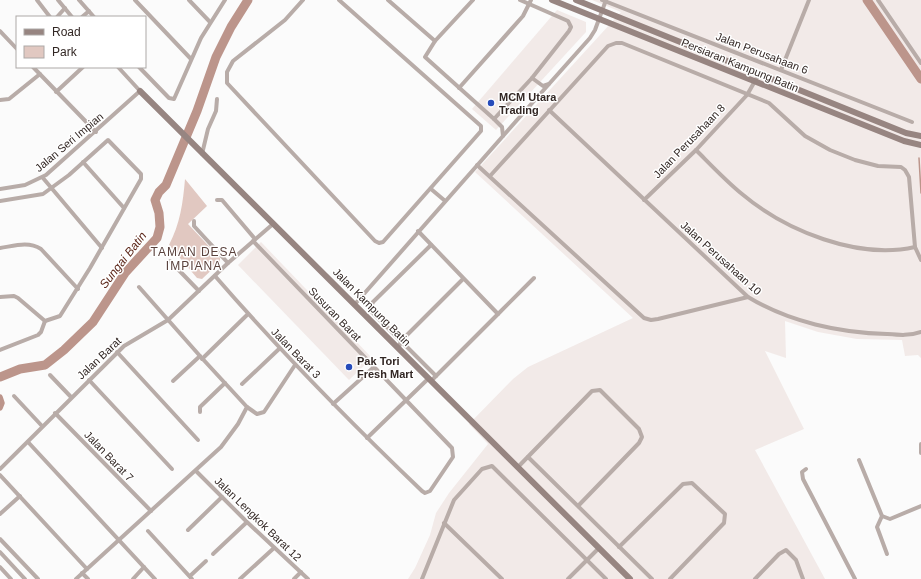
<svg xmlns="http://www.w3.org/2000/svg" width="921" height="579" viewBox="0 0 921 579" font-family="Arial,sans-serif">
<style>
.built{fill:#f2eae8}
.green{fill:#e1c8c1}
.lines{fill:none;stroke-linecap:round;stroke-linejoin:round}
.stream{stroke:#bc958b;stroke-width:1.5}
.canal{stroke:#bc958b;stroke-width:5.5}
.river{stroke:#bc958b;stroke-width:9}
.street{stroke:#b8aca8;stroke-width:4}
.secondary{stroke:#978581;stroke-width:6}
.poi-dot{fill:#264bba;stroke:#fff;stroke-width:1.5}
.labels{text-anchor:middle;stroke-width:3;stroke-linejoin:round;paint-order:stroke}
.street-label{font-size:11px;fill:#322724;stroke:#fff}
.poi-label{font-size:11px;font-weight:bold;fill:#322724;stroke:#fff;text-anchor:start}
.neighbourhood-label{font-size:12px;letter-spacing:1px;fill:#59413c;stroke:#fff}
.water-label{font-size:12px;font-style:italic;fill:#5e2a1d;stroke:#fff}
</style>
<rect width="100%" height="100%" fill="#fbfbfb"/>
<g class="built">
<polygon points="592,0 921,0 921,358 918,355 905,356 902,340 857,339 818,332 785,321 786,358 765,351 804,429 755,450 825,579 408,579 415,568 430,535 436,513 449,493 488,444 469,424 513,379 528,367 633,318 475,172 621,12"/>
<polygon points="557,10 586,22 586,32 496,130 472,109"/>
<polygon points="261,242 372,358 349,380 238,265"/>
</g>
<path class="green" d="M 185,179 L 207,206 L 188,224 L 220,258 L 220,262 L 202,279 L 197,278 L 169,245 C 180,224 183,203 185,179 Z"/>
<g class="lines">
<polyline class="stream" points="919,158 921,193"/>
<polyline class="canal" points="0,397 2,403 0,408"/>
<g class="river">
<polyline points="867,0 921,79"/>
<polyline points="0,377 20,369 45,365 64,350 93,322 125,273 157,238 160,227 159,213 155,200 159,192 166,185 197,111 216,57 231,27 248,0"/>
</g>
<g class="street">
<polyline points="37,0 50,17"/>
<polyline points="58,0 72,17"/>
<polyline points="79,0 94,17"/>
<polyline points="135,0 191,59"/>
<polyline points="189,0 210,22"/>
<polyline points="303,0 285,20 233,61 227,72 227,83 375,241 379,243 383,242 481,131 481,126 339,0"/>
<polyline points="388,0 435,41"/>
<polyline points="602,0 912,122"/>
<polyline points="878,0 921,63"/>
<polyline points="57,17 65,8"/>
<polyline points="82,17 89,11"/>
<polyline points="0,31 17,49"/>
<polyline points="33,67 96,132"/>
<polyline points="139,67 169,98 174,99 201,38 225,0"/>
<polyline points="781,70 809,0"/>
<polyline points="532,78 543,86 549,84 590,38 595,30 606,0"/>
<polyline points="459,88 523,16 531,0"/>
<polyline points="56,92 83,67"/>
<polyline points="0,100 9,99 40,74"/>
<path d="M 549,110 L 748,297 C 789,322 840,333 887,334 C 899,335 910,336 921,332"/>
<polyline points="494,119 532,78 569,31 571,27 568,21 520,0"/>
<polyline points="503,136 549,84"/>
<path d="M 696,150 C 711,165 726,181 742,194 C 786,231 858,260 915,247"/>
<polyline points="202,154 208,129 216,111 217,99"/>
<polyline points="83,162 124,208"/>
<polyline points="477,165 644,318 651,320 658,319 748,297"/>
<polyline points="490,176 608,46 616,43 622,43 769,103 805,136 830,150 855,160 878,166 901,167 905,170 909,177 915,247 921,260"/>
<polyline points="43,178 102,248"/>
<polyline points="0,189 25,185 46,175 140,91 118,67"/>
<polyline points="431,189 444,200"/>
<polyline points="217,200 222,200 255,239"/>
<polyline points="644,200 696,150 747,95 759,74"/>
<polyline points="0,201 43,194 69,175 108,140 141,174 141,179 90,268 60,316 45,321 18,298 14,296 0,297"/>
<polyline points="194,221 194,226 228,263"/>
<polyline points="418,231 498,314 431,381"/>
<polyline points="431,245 373,302 370,310 436,376"/>
<path d="M 0,248 C 14,246 28,241 41,249 L 78,289"/>
<polyline points="170,261 199,291"/>
<path d="M 215,276 C 280,351 350,422 422,491 L 425,493 L 430,491 L 453,457 L 452,448 L 253,241"/>
<polyline points="355,304 503,136 502,127 494,119 425,57 435,41 473,0"/>
<polyline points="498,314 534,278"/>
<polyline points="399,347 401,341 463,279"/>
<polyline points="0,350 38,335 41,332 45,321"/>
<polyline points="117,352 198,440"/>
<polyline points="202,359 248,314"/>
<polyline points="50,375 71,397"/>
<polyline points="89,380 172,469"/>
<polyline points="173,381 200,356"/>
<polyline points="242,384 279,349"/>
<polyline points="14,396 42,426"/>
<polyline points="333,404 374,367"/>
<polyline points="247,407 257,414 264,412 295,365"/>
<polyline points="200,412 200,407 225,383"/>
<polyline points="55,413 151,511"/>
<polyline points="367,438 429,378"/>
<polyline points="28,442 155,579"/>
<polyline points="921,444 921,453"/>
<polyline points="528,457 652,579"/>
<polyline points="859,460 882,516 890,519 921,506"/>
<polyline points="518,467 592,391 600,390 639,429 642,437 639,443 579,505"/>
<polyline points="0,469 124,346 168,320 228,263 273,224"/>
<polyline points="806,469 802,472 803,479 855,579"/>
<polyline points="196,471 247,522 308,579"/>
<polyline points="0,475 87,569"/>
<polyline points="0,514 20,496"/>
<polyline points="882,516 877,527 887,554"/>
<polyline points="444,523 502,579"/>
<polyline points="188,530 222,497"/>
<polyline points="148,531 192,579"/>
<polyline points="0,539 38,579"/>
<polyline points="619,547 683,484 692,483 725,514 724,523 670,579"/>
<polyline points="0,552 25,579"/>
<polyline points="213,554 247,522"/>
<polyline points="0,567 11,579"/>
<polyline points="82,573 88,579"/>
<polyline points="190,576 206,561"/>
<polyline points="76,579 221,447 238,424 247,407 200,356 139,287"/>
<polyline points="133,579 144,567"/>
<polyline points="240,579 274,548"/>
<polyline points="294,579 301,572"/>
<polyline points="422,579 454,500 482,469 492,466 606,579"/>
<polyline points="568,579 599,548"/>
<polyline points="755,579 779,554 786,550 796,560 803,579"/>
</g>
<g class="secondary">
<polyline points="552,0 904,141 921,145"/>
<polyline points="576,0 906,133 921,136"/>
<polyline points="140,91 630,579"/>
</g>
</g>
<g class="poi-dot">
<circle cx="491" cy="103" r="4"/>
<circle cx="349" cy="367" r="4"/>
</g>
<g class="labels">
<g class="street-label">
<text transform="translate(762 53) rotate(21)" y="4">Jalan Perusahaan 6</text>
<text transform="translate(740 65) rotate(22)" y="4">Persiaran Kampung Batin</text>
<text transform="translate(689 141) rotate(-46)" y="4">Jalan Perusahaan 8</text>
<text transform="translate(69 142) rotate(-40)" y="4">Jalan Seri Impian</text>
<text transform="translate(721 258) rotate(42)" y="4">Jalan Perusahaan 10</text>
<text transform="translate(372 307) rotate(45)" y="4">Jalan Kampung Batin</text>
<text transform="translate(335 314) rotate(46)" y="4">Susuran Barat</text>
<text transform="translate(296 353) rotate(46)" y="4">Jalan Barat 3</text>
<text transform="translate(99 358) rotate(-43)" y="4">Jalan Barat</text>
<text transform="translate(109 456) rotate(46)" y="4">Jalan Barat 7</text>
<text transform="translate(258 519) rotate(44)" y="4">Jalan Lengkok Barat 12</text>
</g>
<g class="poi-label">
<text x="499" y="101">MCM Utara<tspan x="499" dy="13">Trading</tspan></text>
<text x="357" y="365">Pak Tori<tspan x="357" dy="13">Fresh Mart</tspan></text>
</g>
<g class="neighbourhood-label">
<text x="194" y="256">TAMAN DESA<tspan x="194" dy="14">IMPIANA</tspan></text>
</g>
<g class="water-label">
<text transform="translate(123 260) rotate(-52)" y="4">Sungai Batin</text>
</g>
</g>
<rect x="16" y="16" width="130" height="52" fill="#ffffff" stroke="#ada9a7"/>
<rect x="24" y="29" width="20" height="6" fill="#978581" stroke="#ada9a7"/>
<text x="52" y="36" font-size="12" fill="#322724">Road</text>
<rect x="24" y="46" width="20" height="12" fill="#e1c8c1" stroke="#ada9a7"/>
<text x="52" y="56" font-size="12" fill="#322724">Park</text>
</svg>
